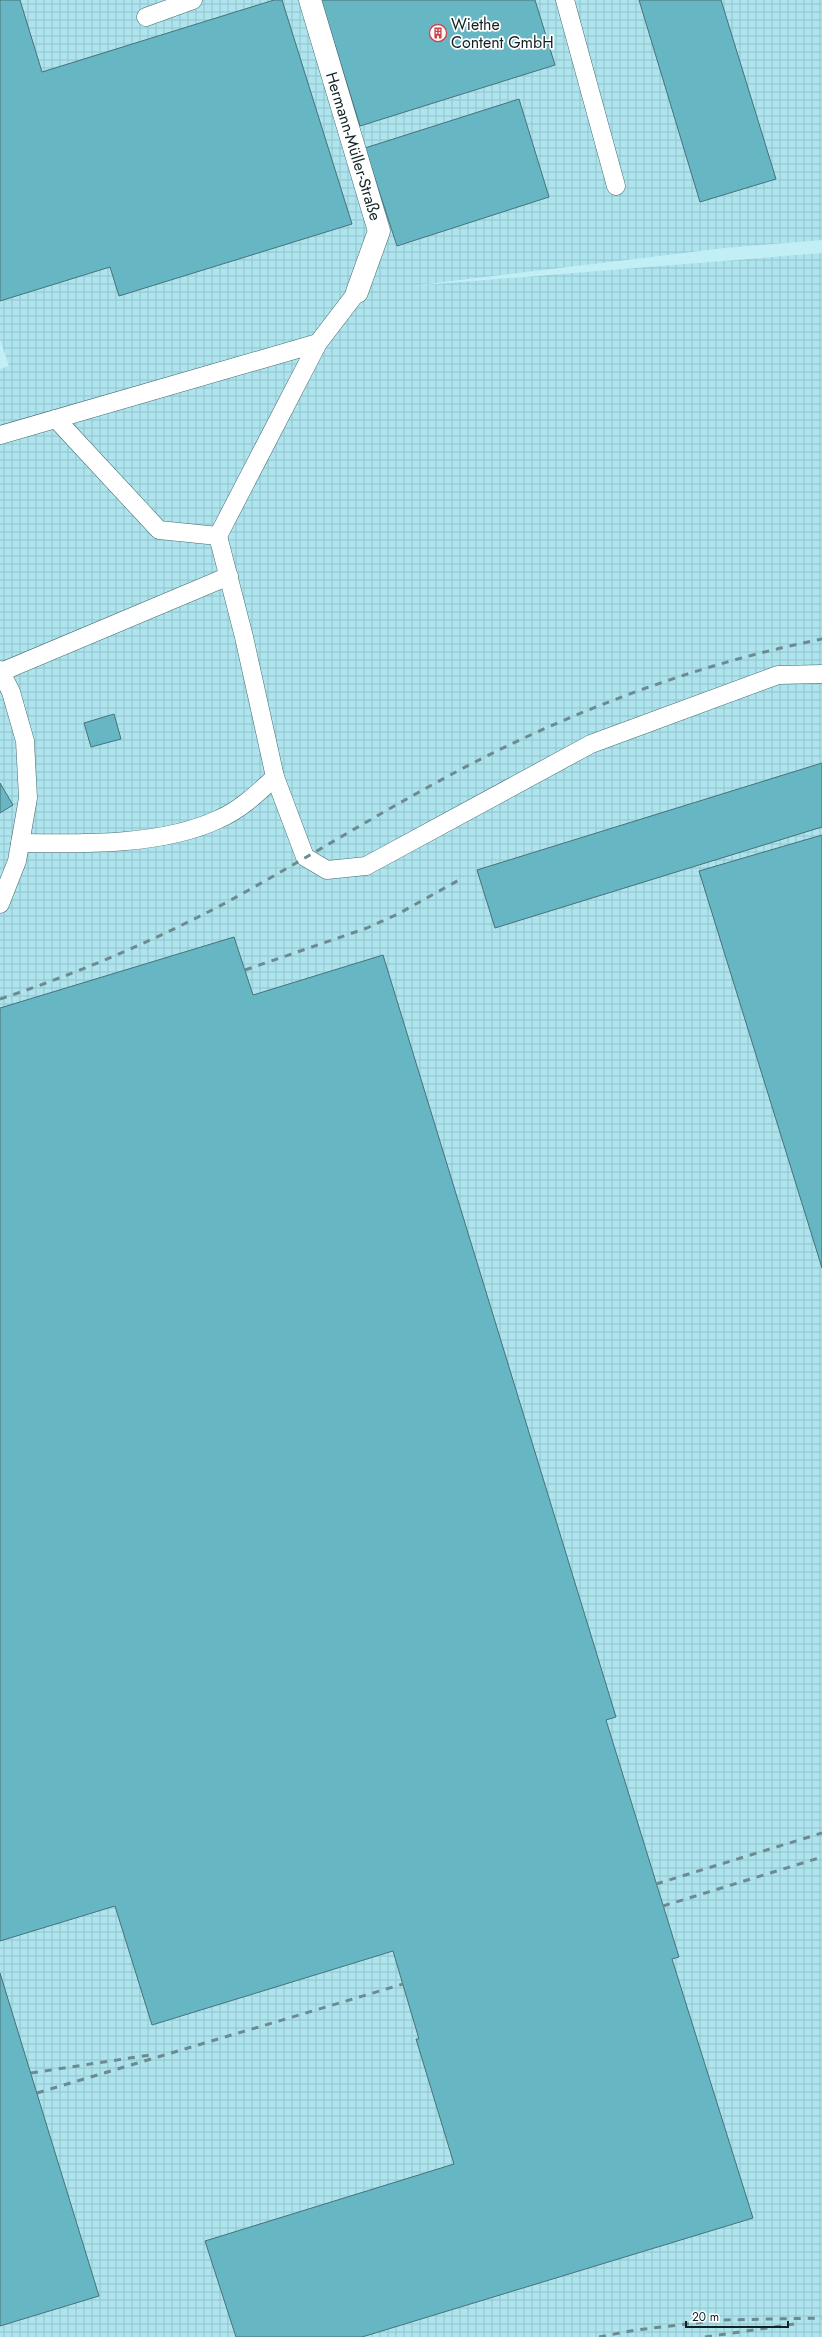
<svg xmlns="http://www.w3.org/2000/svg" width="822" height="2337" viewBox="0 0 822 2337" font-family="Jost,sans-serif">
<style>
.industrial{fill:url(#industrial-grid)}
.building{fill:#66b6c3;stroke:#487279}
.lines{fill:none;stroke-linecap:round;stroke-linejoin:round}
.lane-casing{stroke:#426c73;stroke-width:19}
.street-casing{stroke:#426c73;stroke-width:23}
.lane{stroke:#fff;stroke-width:18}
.street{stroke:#fff;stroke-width:22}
.rail{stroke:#6b8b90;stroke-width:3;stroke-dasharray:7 7;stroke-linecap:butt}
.labels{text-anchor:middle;stroke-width:3.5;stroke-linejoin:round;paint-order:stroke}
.poi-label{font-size:16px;fill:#112225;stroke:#fff;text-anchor:start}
.street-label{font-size:16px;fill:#112225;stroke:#fff}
</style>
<defs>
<pattern id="industrial-grid" width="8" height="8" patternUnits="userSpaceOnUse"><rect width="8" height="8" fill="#aee4ed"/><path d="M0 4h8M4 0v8" fill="none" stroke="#95c3cb"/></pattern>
</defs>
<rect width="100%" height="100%" fill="#c2eff6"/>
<polygon class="industrial" points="0,0 822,0 822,240 725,248 411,286 822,253 822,2337 0,2337 0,369 9,366 0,339"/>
<g class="building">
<polygon points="0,0 20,0 42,72 274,0 282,0 352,224 119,296 110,267 0,301"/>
<polygon points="321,0 535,0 555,65 360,126"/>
<polygon points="639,0 721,0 776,179 700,202"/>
<polygon points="519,99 549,197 397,246 365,148"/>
<polygon points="114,714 121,739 91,747 84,723"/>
<polygon points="822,763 822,827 495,928 477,870"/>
<polygon points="0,783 13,805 0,813"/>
<polygon points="822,835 822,1268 699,871"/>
<polygon points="234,937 253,995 383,955 616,1717 606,1720 679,1957 672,1959 753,2218 362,2337 236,2337 205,2241 454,2164 416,2039 419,2039 393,1951 152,2025 115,1906 0,1941 0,1008"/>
<polygon points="0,1973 99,2296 0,2326"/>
</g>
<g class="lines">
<g class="lane-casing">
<g id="lane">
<polyline points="565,0 616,186"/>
<polyline points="146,17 193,0"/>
<polyline points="357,292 318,343 218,536 244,637 275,777 305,857 327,870 366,866 591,744 778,675 822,674"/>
<polyline points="56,419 159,530 218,536"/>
<polyline points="0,435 318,343"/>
<polyline points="0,670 11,692 25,741 28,798 17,861 0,904"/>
<polyline points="1,672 229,576"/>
<path d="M 20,843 C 81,844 162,846 219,819 C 240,810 258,793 275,777"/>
</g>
</g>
<g class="street-casing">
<polyline id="street" points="310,0 379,231 357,292"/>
</g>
<use href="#lane" class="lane"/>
<use href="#street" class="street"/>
<g class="rail">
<polyline points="245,970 367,928 398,914 459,880"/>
<path d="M 0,999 C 79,973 156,940 229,901 C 311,856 390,806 473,763 C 582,707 702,663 822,639"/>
<polyline points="656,1884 822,1833"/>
<polyline points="663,1906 822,1857"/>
<polyline points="31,2073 150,2055"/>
<polyline points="37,2093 403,1984"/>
<polyline points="599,2337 636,2330 721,2320 822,2318"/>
<polyline points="705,2337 794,2324"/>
</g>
</g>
<defs>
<g id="building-ring" transform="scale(0.9)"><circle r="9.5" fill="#fff" stroke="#d24249" stroke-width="1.5"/><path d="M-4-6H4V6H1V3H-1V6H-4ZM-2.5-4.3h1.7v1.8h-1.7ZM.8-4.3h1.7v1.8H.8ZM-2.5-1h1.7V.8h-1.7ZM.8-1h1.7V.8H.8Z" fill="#d24249"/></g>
</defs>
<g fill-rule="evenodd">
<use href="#building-ring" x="438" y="33"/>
</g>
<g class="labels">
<g class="poi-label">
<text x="451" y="30">Wiethe<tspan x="451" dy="18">Content GmbH</tspan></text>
</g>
<g class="street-label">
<text transform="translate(354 146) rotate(73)" y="6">Hermann-Müller-Straße</text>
</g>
</g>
<path d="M686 2321v6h102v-6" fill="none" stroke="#112225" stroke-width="2"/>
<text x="692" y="2321" font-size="12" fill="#112225" stroke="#ffffff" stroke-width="3" paint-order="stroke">20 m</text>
</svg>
